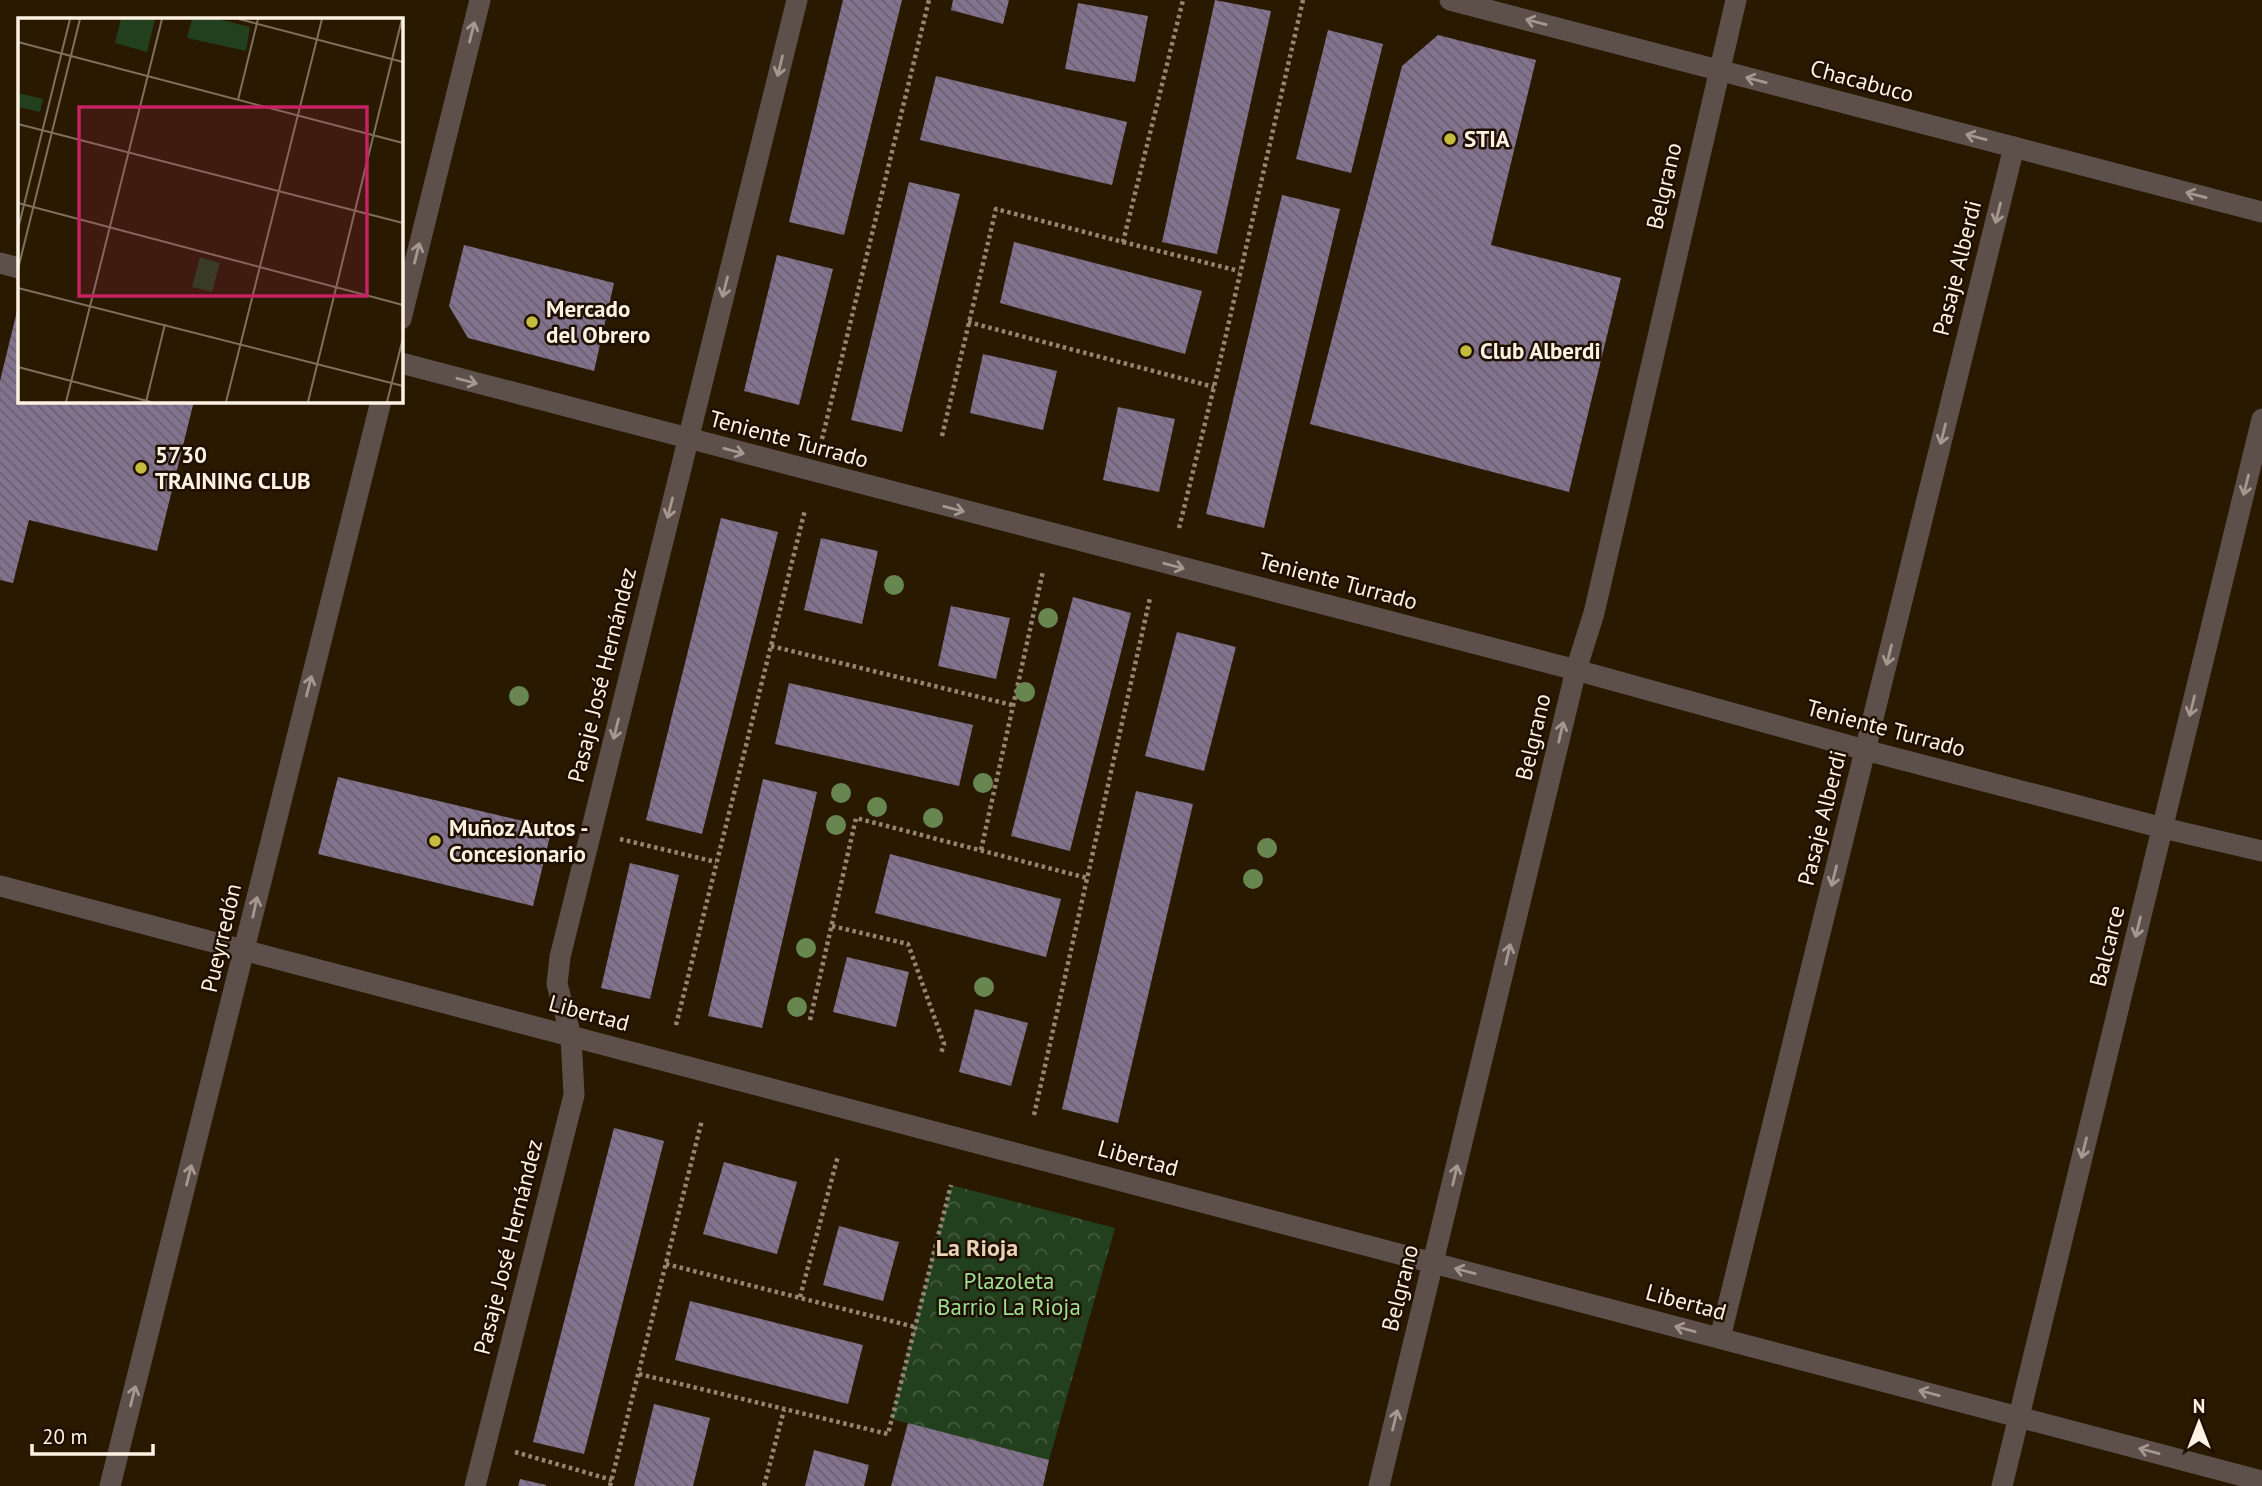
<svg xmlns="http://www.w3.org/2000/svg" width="2262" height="1486" viewBox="0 0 2262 1486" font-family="'PT Sans',sans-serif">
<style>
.park{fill:url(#park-crowns)}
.building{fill:url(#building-back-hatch)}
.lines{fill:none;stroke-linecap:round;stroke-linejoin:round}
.path{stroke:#948673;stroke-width:4.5;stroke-dasharray:3.5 3.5;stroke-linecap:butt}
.minor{stroke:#5d4f4a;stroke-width:21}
.tree{fill:#688750}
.oneway{stroke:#a5988f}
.poi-dot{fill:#c5bc3d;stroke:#1f0f00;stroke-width:2.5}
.labels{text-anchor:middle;stroke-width:5;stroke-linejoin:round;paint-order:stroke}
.street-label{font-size:23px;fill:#fef2e4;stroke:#1f0f00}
.poi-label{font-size:23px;font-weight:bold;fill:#fef2e4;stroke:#1f0f00;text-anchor:start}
.park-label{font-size:23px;fill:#9ce191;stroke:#1f0f00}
.neighbourhood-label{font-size:24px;font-weight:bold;fill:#e9d3b6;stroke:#1f0f00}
.inset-road{fill:none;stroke:#7e705c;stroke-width:2}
.view{fill:#c52362;fill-opacity:0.15;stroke:#c52362;stroke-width:3.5}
.inset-edge{fill:none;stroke:#fef2e4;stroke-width:3.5}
</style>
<defs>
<pattern id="park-crowns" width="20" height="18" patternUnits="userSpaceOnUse" patternTransform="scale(1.75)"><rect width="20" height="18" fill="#22401d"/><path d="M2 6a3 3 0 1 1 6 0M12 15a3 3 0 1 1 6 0" fill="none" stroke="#435c3e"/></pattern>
<pattern id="building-back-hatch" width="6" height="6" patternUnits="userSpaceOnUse" patternTransform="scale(1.75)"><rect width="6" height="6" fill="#83738f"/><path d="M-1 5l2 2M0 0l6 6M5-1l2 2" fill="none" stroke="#6a606d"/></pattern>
</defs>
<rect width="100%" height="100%" fill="#291901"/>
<polygon class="park" points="951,1185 1115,1228 1049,1460 891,1419"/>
<g class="building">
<polygon points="843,0 902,0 844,235 789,222"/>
<polygon points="953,0 1009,0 1003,24 951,10"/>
<polygon points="1215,0 1271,11 1217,254 1162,242"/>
<polygon points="1078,3 1148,16 1135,82 1065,69"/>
<polygon points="1328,30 1383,44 1351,173 1296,159"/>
<polygon points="1438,35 1536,60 1491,245 1621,278 1569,492 1310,424 1402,66"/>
<polygon points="936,76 1127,122 1112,185 920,140"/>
<polygon points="909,182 960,194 902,432 851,420"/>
<polygon points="1282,195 1340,209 1264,528 1206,514"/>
<polygon points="1014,242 1202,291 1185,354 1000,303"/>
<polygon points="464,245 614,283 594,371 468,338 449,306"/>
<polygon points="777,255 833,269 799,405 744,391"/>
<polygon points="18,307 19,401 194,401 157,551 29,520 13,583 0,580 0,381"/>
<polygon points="983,354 1057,371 1043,430 970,413"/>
<polygon points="1118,407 1175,419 1159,492 1103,480"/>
<polygon points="721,518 778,532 702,834 646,820"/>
<polygon points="821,538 878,551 862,624 804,610"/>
<polygon points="1073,597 1131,613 1070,851 1011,836"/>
<polygon points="951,606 1010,618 996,679 938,666"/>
<polygon points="1177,632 1236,647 1204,771 1145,756"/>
<polygon points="789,683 973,725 959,786 775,744"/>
<polygon points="338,777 552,828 533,906 318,854"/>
<polygon points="763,779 817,792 762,1028 708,1016"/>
<polygon points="1136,791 1193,804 1118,1123 1062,1109"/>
<polygon points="890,854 1061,899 1046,957 875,913"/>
<polygon points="630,863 679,875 650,999 601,988"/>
<polygon points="847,957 909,972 896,1027 833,1012"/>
<polygon points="975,1009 1028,1023 1011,1086 959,1072"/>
<polygon points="614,1128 664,1141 584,1454 533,1442"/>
<polygon points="724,1162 797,1182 777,1254 703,1234"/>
<polygon points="839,1226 899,1242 883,1301 823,1285"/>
<polygon points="690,1301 863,1345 848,1404 675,1360"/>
<polygon points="654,1404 710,1418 693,1486 634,1486"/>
<polygon points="908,1423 1049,1460 1043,1486 891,1486"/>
<polygon points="814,1450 869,1465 864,1486 805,1486"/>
<polygon points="520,1479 546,1485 546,1486 518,1486"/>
</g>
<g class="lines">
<g class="path">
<polyline points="1123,242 1239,271"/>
<polyline points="968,322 1214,387"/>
<polyline points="942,436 996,209 1123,242 1183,0"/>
<polyline points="822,439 929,0"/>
<polyline points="1179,528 1214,387 1303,0"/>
<polyline points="771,646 1012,705"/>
<polyline points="620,839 716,862"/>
<polyline points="981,850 1043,571"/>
<polyline points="832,926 908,944 944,1044 941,1053"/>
<polyline points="810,1020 856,818 1087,878"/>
<polyline points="676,1025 805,510"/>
<polyline points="1034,1115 1150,598"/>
<polyline points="666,1264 915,1327"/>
<polyline points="800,1297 838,1156"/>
<polyline points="639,1374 888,1434 951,1185"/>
<polyline points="515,1452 612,1480"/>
<polyline points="610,1486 702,1120"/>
<polyline points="764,1486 784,1410"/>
</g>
<g class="minor">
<polyline points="1450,0 2262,212"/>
<polyline points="0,263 19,268"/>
<polyline points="401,319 480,0"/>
<polyline points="401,363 1576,670 1865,750 2163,828 2262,851"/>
<polyline points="0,886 2262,1481"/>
<polyline points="1720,1338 2014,147"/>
<polyline points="110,1486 381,401"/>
<polyline points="475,1486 574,1095 571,1036 557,984 560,957 797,0"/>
<polyline points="1379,1486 1576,670 1594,613 1736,0"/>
<polyline points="2002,1486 2262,419"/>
</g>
</g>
<g class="tree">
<circle cx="894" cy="585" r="10"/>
<circle cx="1048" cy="618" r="10"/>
<circle cx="1025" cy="692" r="10"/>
<circle cx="519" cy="696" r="10"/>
<circle cx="983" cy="783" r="10"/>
<circle cx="841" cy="793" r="10"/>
<circle cx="877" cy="807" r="10"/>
<circle cx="933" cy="818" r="10"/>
<circle cx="836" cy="825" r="10"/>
<circle cx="1267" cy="848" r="10"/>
<circle cx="1253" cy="879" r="10"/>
<circle cx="806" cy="948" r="10"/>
<circle cx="984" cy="987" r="10"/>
<circle cx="797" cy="1007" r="10"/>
</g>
<defs><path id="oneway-shaft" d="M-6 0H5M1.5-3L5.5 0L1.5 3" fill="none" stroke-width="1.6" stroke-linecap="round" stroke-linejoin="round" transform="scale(1.75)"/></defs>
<g class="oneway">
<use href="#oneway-shaft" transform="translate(1536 22) rotate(-165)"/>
<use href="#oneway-shaft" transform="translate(472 32) rotate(-76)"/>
<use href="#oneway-shaft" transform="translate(780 66) rotate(104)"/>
<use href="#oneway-shaft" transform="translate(1756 80) rotate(-165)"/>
<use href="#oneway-shaft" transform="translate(1976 137) rotate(-165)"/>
<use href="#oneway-shaft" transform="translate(2196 195) rotate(-165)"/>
<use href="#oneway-shaft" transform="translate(1998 213) rotate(104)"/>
<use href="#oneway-shaft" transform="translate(417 253) rotate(-76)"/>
<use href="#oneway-shaft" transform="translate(725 287) rotate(104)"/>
<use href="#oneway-shaft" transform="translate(467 381) rotate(15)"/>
<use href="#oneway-shaft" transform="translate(1943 434) rotate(104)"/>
<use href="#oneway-shaft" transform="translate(734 451) rotate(15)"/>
<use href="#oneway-shaft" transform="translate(2246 485) rotate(104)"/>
<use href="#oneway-shaft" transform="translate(670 508) rotate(104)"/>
<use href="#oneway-shaft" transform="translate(954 509) rotate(15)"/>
<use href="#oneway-shaft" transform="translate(1174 566) rotate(15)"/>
<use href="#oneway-shaft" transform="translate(1889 655) rotate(104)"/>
<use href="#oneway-shaft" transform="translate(309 686) rotate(-76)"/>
<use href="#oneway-shaft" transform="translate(2192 706) rotate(104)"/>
<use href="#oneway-shaft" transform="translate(616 729) rotate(104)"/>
<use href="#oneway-shaft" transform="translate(1561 732) rotate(-77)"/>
<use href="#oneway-shaft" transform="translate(1834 876) rotate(104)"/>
<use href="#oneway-shaft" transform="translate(255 907) rotate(-78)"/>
<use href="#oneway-shaft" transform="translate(2138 927) rotate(104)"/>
<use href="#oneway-shaft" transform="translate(1508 954) rotate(-77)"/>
<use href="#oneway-shaft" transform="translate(2084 1148) rotate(104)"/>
<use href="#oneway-shaft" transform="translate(189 1175) rotate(-76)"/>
<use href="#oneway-shaft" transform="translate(1455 1175) rotate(-77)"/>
<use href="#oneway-shaft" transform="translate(1465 1271) rotate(-165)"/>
<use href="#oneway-shaft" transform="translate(1685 1329) rotate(-165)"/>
<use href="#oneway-shaft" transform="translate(1929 1393) rotate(-165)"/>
<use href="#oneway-shaft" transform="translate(133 1396) rotate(-76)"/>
<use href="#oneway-shaft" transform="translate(1395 1420) rotate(-76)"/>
<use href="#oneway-shaft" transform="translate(2149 1451) rotate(-165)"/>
</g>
<g class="poi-dot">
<circle cx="1450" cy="139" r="7"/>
<circle cx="532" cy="322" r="7"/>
<circle cx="1466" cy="351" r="7"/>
<circle cx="141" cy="468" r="7"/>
<circle cx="435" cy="841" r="7"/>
</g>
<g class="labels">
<g class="street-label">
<text transform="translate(1862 81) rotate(15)" y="8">Chacabuco</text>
<text transform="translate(1664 186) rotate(-77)" y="8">Belgrano</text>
<text transform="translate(1957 268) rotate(-76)" y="8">Pasaje Alberdi</text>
<text transform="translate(789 439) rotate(15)" y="8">Teniente Turrado</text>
<text transform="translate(1338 581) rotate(15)" y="8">Teniente Turrado</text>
<text transform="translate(602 675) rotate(-76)" y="8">Pasaje José Hernández</text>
<text transform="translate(1886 728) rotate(15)" y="8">Teniente Turrado</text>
<text transform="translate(1533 737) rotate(-77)" y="8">Belgrano</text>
<text transform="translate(1822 818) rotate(-76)" y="8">Pasaje Alberdi</text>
<text transform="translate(221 938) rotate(-77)" y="8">Pueyrredón</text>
<text transform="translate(2107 946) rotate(-76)" y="8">Balcarce</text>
<text transform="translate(589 1013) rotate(15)" y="8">Libertad</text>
<text transform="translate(1138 1158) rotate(15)" y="8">Libertad</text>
<text transform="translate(508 1247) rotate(-76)" y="8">Pasaje José Hernández</text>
<text transform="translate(1400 1288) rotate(-76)" y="8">Belgrano</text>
<text transform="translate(1686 1302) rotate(15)" y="8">Libertad</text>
</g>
<g class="poi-label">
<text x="1464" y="147">STIA</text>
<text x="546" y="317">Mercado<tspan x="546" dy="26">del Obrero</tspan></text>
<text x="1480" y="359">Club Alberdi</text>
<text x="155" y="463">5730<tspan x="155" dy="26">TRAINING CLUB</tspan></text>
<text x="449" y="836">Muñoz Autos -<tspan x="449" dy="26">Concesionario</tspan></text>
</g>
<g class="park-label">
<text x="1009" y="1289">Plazoleta<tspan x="1009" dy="26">Barrio La Rioja</tspan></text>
</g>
<g class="neighbourhood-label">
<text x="977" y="1256">La Rioja</text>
</g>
</g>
<g transform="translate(18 18)">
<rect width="385" height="385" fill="#291901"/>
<path d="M 103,1 L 137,1 L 129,34 L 97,25 Z" fill="#22401d"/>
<path d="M 174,1 L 200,1 L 232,9 L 228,33 L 169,20 ZM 182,239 L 202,245 L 194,274 L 174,269 Z" fill="#22401d"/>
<path d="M 0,75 L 25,81 L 22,94 L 0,89 Z" fill="#22401d"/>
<path class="inset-road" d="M 221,1 L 385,44M 0,24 L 53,38M 53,38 L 385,125M 220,82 L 240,1M 0,106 L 385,205M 0,185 L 385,287M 0,211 L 52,1M 0,251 L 62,1M 0,270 L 385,368M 0,349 L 133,384M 48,384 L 144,1M 128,384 L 147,306M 208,384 L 304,1M 290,384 L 384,1M 369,384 L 385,320"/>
<path class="view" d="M 61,89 L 349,89 L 349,278 L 61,278 Z"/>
<rect width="385" height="385" class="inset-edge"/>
</g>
<g transform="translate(2199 1423)" stroke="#1f0f00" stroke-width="5" paint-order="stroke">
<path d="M0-5L12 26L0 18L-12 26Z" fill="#fef2e4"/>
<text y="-10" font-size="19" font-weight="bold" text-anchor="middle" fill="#fef2e4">N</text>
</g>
<path d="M32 1444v10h121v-10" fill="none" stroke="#fef2e4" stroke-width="3.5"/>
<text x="42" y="1444" font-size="21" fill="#fef2e4" stroke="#1f0f00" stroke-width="5" paint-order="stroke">20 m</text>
</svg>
